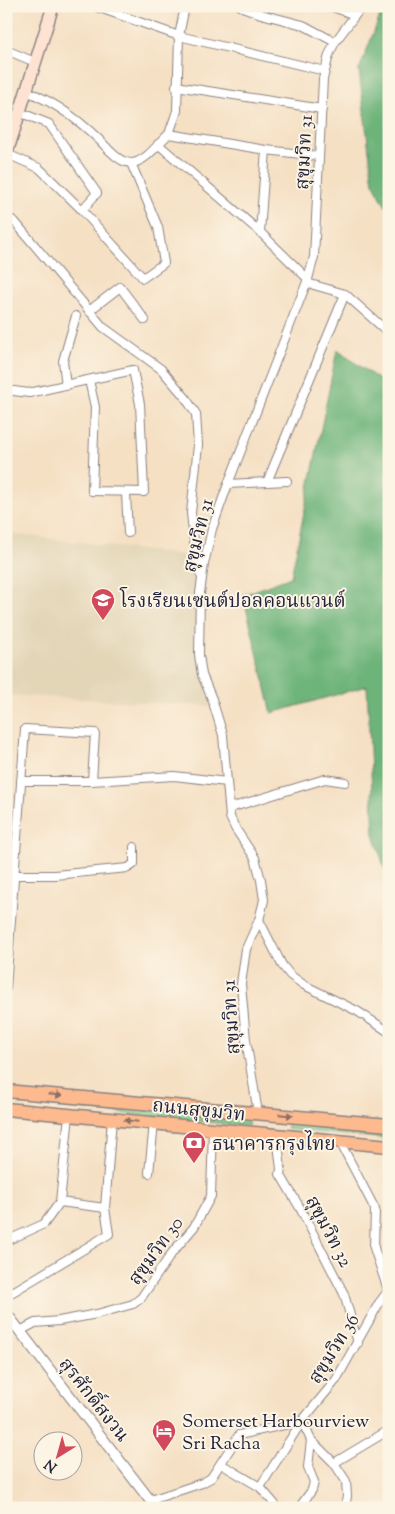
<svg xmlns="http://www.w3.org/2000/svg" width="395" height="1514" viewBox="0 0 395 1514" font-family="'Sorts Mill Goudy','Noto Serif Thai',serif">
<style>
.built{fill:#e3d6b7}
.green{fill:#87d28f;stroke:#547a65}
.forest{fill:#6db47a;stroke:#486b5a}
.lines{fill:none;stroke-linecap:round;stroke-linejoin:round}
.minor-casing{stroke:#8c8180;stroke-width:10}
.tertiary-casing{stroke:#8c8180;stroke-width:12}
.secondary-casing{stroke:#8c8180;stroke-width:14}
.trunk-casing{stroke:#8c8180;stroke-width:15}
.minor{stroke:#fff;stroke-width:8}
.tertiary{stroke:#fff;stroke-width:10}
.secondary{stroke:#fee3d2;stroke-width:11}
.trunk{stroke:#fcba8e;stroke-width:12}
.oneway{fill:#8f6e64}
.labels{text-anchor:middle;stroke-width:4;stroke-linejoin:round;paint-order:stroke}
.street-label{font-size:19px;fill:#22223b;stroke:#fcf5e5}
.poi-label{font-size:19px;fill:#22223b;stroke:#fcf5e5;text-anchor:start}
</style>
<rect width="100%" height="100%" fill="#fcf5e5"/>
<filter id="ink" filterUnits="userSpaceOnUse"><feTurbulence type="fractalNoise" baseFrequency=".02" numOctaves="2"/><feDisplacementMap in="SourceGraphic" scale="10" xChannelSelector="R" yChannelSelector="G"/><feConvolveMatrix kernelMatrix="1 2 1 2 8 2 1 2 1" color-interpolation-filters="sRGB"/></filter>
<filter id="wash" filterUnits="userSpaceOnUse"><feTurbulence type="fractalNoise" baseFrequency=".0096" numOctaves="4" result="noise"/><feDisplacementMap in="SourceGraphic" scale="20" xChannelSelector="R" yChannelSelector="G"/><feGaussianBlur stdDeviation="1.12" result="paint"/><feColorMatrix in="noise" values="0 0 0 0 0 0 0 0 0 0 0 0 0 0 0 0 0 1.4 0 .05"/><feComposite in="paint" operator="in"/></filter>
<g filter="url(#wash)">
<rect width="100%" height="100%" fill="#f5e0c4"/>
<polygon class="built" points="6,533 206,558 199,648 211,706 6,695"/>
<g class="green">
<polygon points="61,1100 248,1118 248,1126 62,1107 41,1101"/>
<polygon points="287,1121 389,1131 389,1139 287,1129"/>
</g>
<g class="forest">
<polygon points="384,6 389,6 389,212 373,183 359,70"/>
<polygon points="337,350 381,381 389,369 389,882 374,834 367,686 272,713 243,595 291,577"/>
</g>
</g>
<g filter="url(#ink)">
<g class="lines">
<g class="minor-casing">
<g id="minor">
<polyline points="94,6 179,36 325,71"/>
<polyline points="240,6 261,14 303,25 335,42"/>
<polyline points="330,6 355,15"/>
<polyline points="6,50 35,62"/>
<polyline points="176,86 322,109"/>
<path d="M 26,91 C 60,104 86,125 110,151 C 116,157 124,164 133,163 C 148,160 158,143 169,134 L 266,150 L 319,156"/>
<polyline points="19,112 49,124 97,193 82,210"/>
<polyline points="169,134 177,111 179,36 185,6"/>
<polyline points="158,144 260,232 308,279"/>
<polyline points="7,154 39,168 82,210 143,278 164,263 158,227 131,163"/>
<polyline points="6,216 15,222 103,327 161,369 185,397 196,414 198,445 191,513 195,551 200,574"/>
<polyline points="260,232 266,150"/>
<polyline points="307,283 345,294 389,333"/>
<polyline points="89,311 120,287 145,320"/>
<polyline points="66,386 63,361 76,316"/>
<polyline points="6,390 29,393 133,370 140,404 144,492 92,491 95,407 89,380"/>
<polyline points="267,482 345,294"/>
<polyline points="228,484 287,481"/>
<polyline points="126,493 128,533"/>
<polyline points="21,781 92,781 174,776 227,782"/>
<polyline points="230,808 325,779 345,782"/>
<polyline points="14,875 55,875 128,868 134,864 134,847"/>
<polyline points="259,920 282,965 290,975 304,985 357,1011 389,1032"/>
<polyline points="6,988 25,729 95,733 92,781"/>
<polyline points="258,1113 246,1040 241,984 246,949 259,920 264,900 261,880 255,858 235,828 230,817 223,735 212,699 202,675 199,655 200,593 204,564 212,529 228,484 308,279 314,257 323,79 329,55 335,42 362,6"/>
<polyline points="277,1135 281,1169 280,1174 300,1208 344,1294 358,1343"/>
<polyline points="340,1142 375,1209 374,1248 388,1290"/>
<polyline points="149,1173 154,1123"/>
<polyline points="60,1202 105,1208"/>
<polyline points="6,1241 44,1224 60,1202 69,1115"/>
<polyline points="6,1296 109,1234 105,1208 112,1119"/>
<polyline points="20,1331 35,1323 59,1321 97,1314 133,1304 141,1298 172,1253 194,1227 211,1196 213,1129"/>
<polyline points="302,1421 311,1440 334,1463 346,1481 347,1496 345,1508"/>
<polyline points="334,1463 389,1430"/>
<polyline points="221,1464 260,1487 278,1508"/>
<polyline points="260,1487 302,1421 336,1380 379,1303 389,1290"/>
<polyline points="151,1500 202,1483 211,1478 239,1435 302,1421"/>
<polyline points="299,1508 312,1490 314,1482 308,1467 311,1440"/>
</g>
</g>
<g class="tertiary-casing">
<polyline id="tertiary" points="6,1313 156,1508"/>
</g>
<g class="secondary-casing">
<polyline id="secondary" points="6,156 53,6"/>
</g>
<g class="trunk-casing">
<g id="trunk">
<polyline points="6,1091 389,1125"/>
<polyline points="6,1109 389,1146"/>
</g>
</g>
<use href="#minor" class="minor"/>
<use href="#tertiary" class="tertiary"/>
<use href="#secondary" class="secondary"/>
<use href="#trunk" class="trunk"/>
</g>
<defs><path id="oneway-solid" d="M-6-.8H1V-3.2L6.5 0L1 3.2V.8H-6Z" transform="scale(1.25)"/></defs>
<g class="oneway">
<use href="#oneway-solid" transform="translate(55 1095) rotate(5)"/>
<use href="#oneway-solid" transform="translate(286 1115) rotate(5)"/>
<use href="#oneway-solid" transform="translate(131 1121) rotate(-174)"/>
</g>
</g>
<defs>
<g id="school-pin" transform="scale(1.25)"><path d="M0 17L-7.5 6A9.5 9.5 0 1 1 7.5 6Z" fill="#d1495b" stroke="#fcf5e5"/><path d="M0-5L7-2L0 1L-7-2ZM-4 1L0 2.5L4 1V4Q0 6-4 4Z" fill="#fff"/></g>
<g id="bank-pin" transform="scale(1.25)"><path d="M0 17L-7.5 6A9.5 9.5 0 1 1 7.5 6Z" fill="#d1495b" stroke="#fcf5e5"/><path d="M-6-4H6V4H-6ZM0-2.3a2.3 2.3 0 1 0 0 4.6a2.3 2.3 0 1 0 0-4.6Z" fill="#fff"/></g>
<g id="hotel-pin" transform="scale(1.25)"><path d="M0 17L-7.5 6A9.5 9.5 0 1 1 7.5 6Z" fill="#d1495b" stroke="#fcf5e5"/><path d="M-6-4.5h1.5V1H6V5H4.5V3h-9V5H-6ZM-4 0a1.8 1.8 0 1 1 3.6 0ZM.5 0V-2.5h3Q6-2.5 6 0Z" fill="#fff"/></g>
</defs>
<g fill-rule="evenodd">
<use href="#school-pin" x="103" y="600"/>
<use href="#bank-pin" x="194" y="1143"/>
<use href="#hotel-pin" x="164" y="1431"/>
</g>
<g class="labels">
<g class="street-label">
<text transform="translate(303 152) rotate(-87)" y="7">สุขุมวิท 31</text>
<text transform="translate(197 535) rotate(-76)" y="7">สุขุมวิท 31</text>
<text transform="translate(230 1017) rotate(-94)" y="7">สุขุมวิท 31</text>
<text transform="translate(199 1109) rotate(6)" y="7">ถนนสุขุมวิท</text>
<text transform="translate(330 1231) rotate(62)" y="7">สุขุมวิท 32</text>
<text transform="translate(155 1250) rotate(-54)" y="7">สุขุมวิท 30</text>
<text transform="translate(333 1348) rotate(-58)" y="7">สุขุมวิท 36</text>
<text transform="translate(95 1399) rotate(52)" y="7">สุรศักดิ์สงวน</text>
</g>
<g class="poi-label">
<text x="120" y="607">โรงเรียนเซนต์ปอลคอนแวนต์</text>
<text x="212" y="1150">ธนาคารกรุงไทย</text>
<text x="182" y="1427">Somerset Harbourview<tspan x="182" dy="22">Sri Racha</tspan></text>
</g>
</g>
<rect width="395" height="1514" fill="none" stroke="#fcf5e5" stroke-width="25"/>
<g transform="translate(58 1456) rotate(217)"><circle r="24" fill="#fcf5e5" stroke="#a5a1a1"/>
<path d="M0-4L9 19L0 12L-9 19Z" fill="#d1495b"/>
<text y="-8" font-size="14" font-weight="bold" text-anchor="middle" fill="#22223b">N</text>
</g>
</svg>
